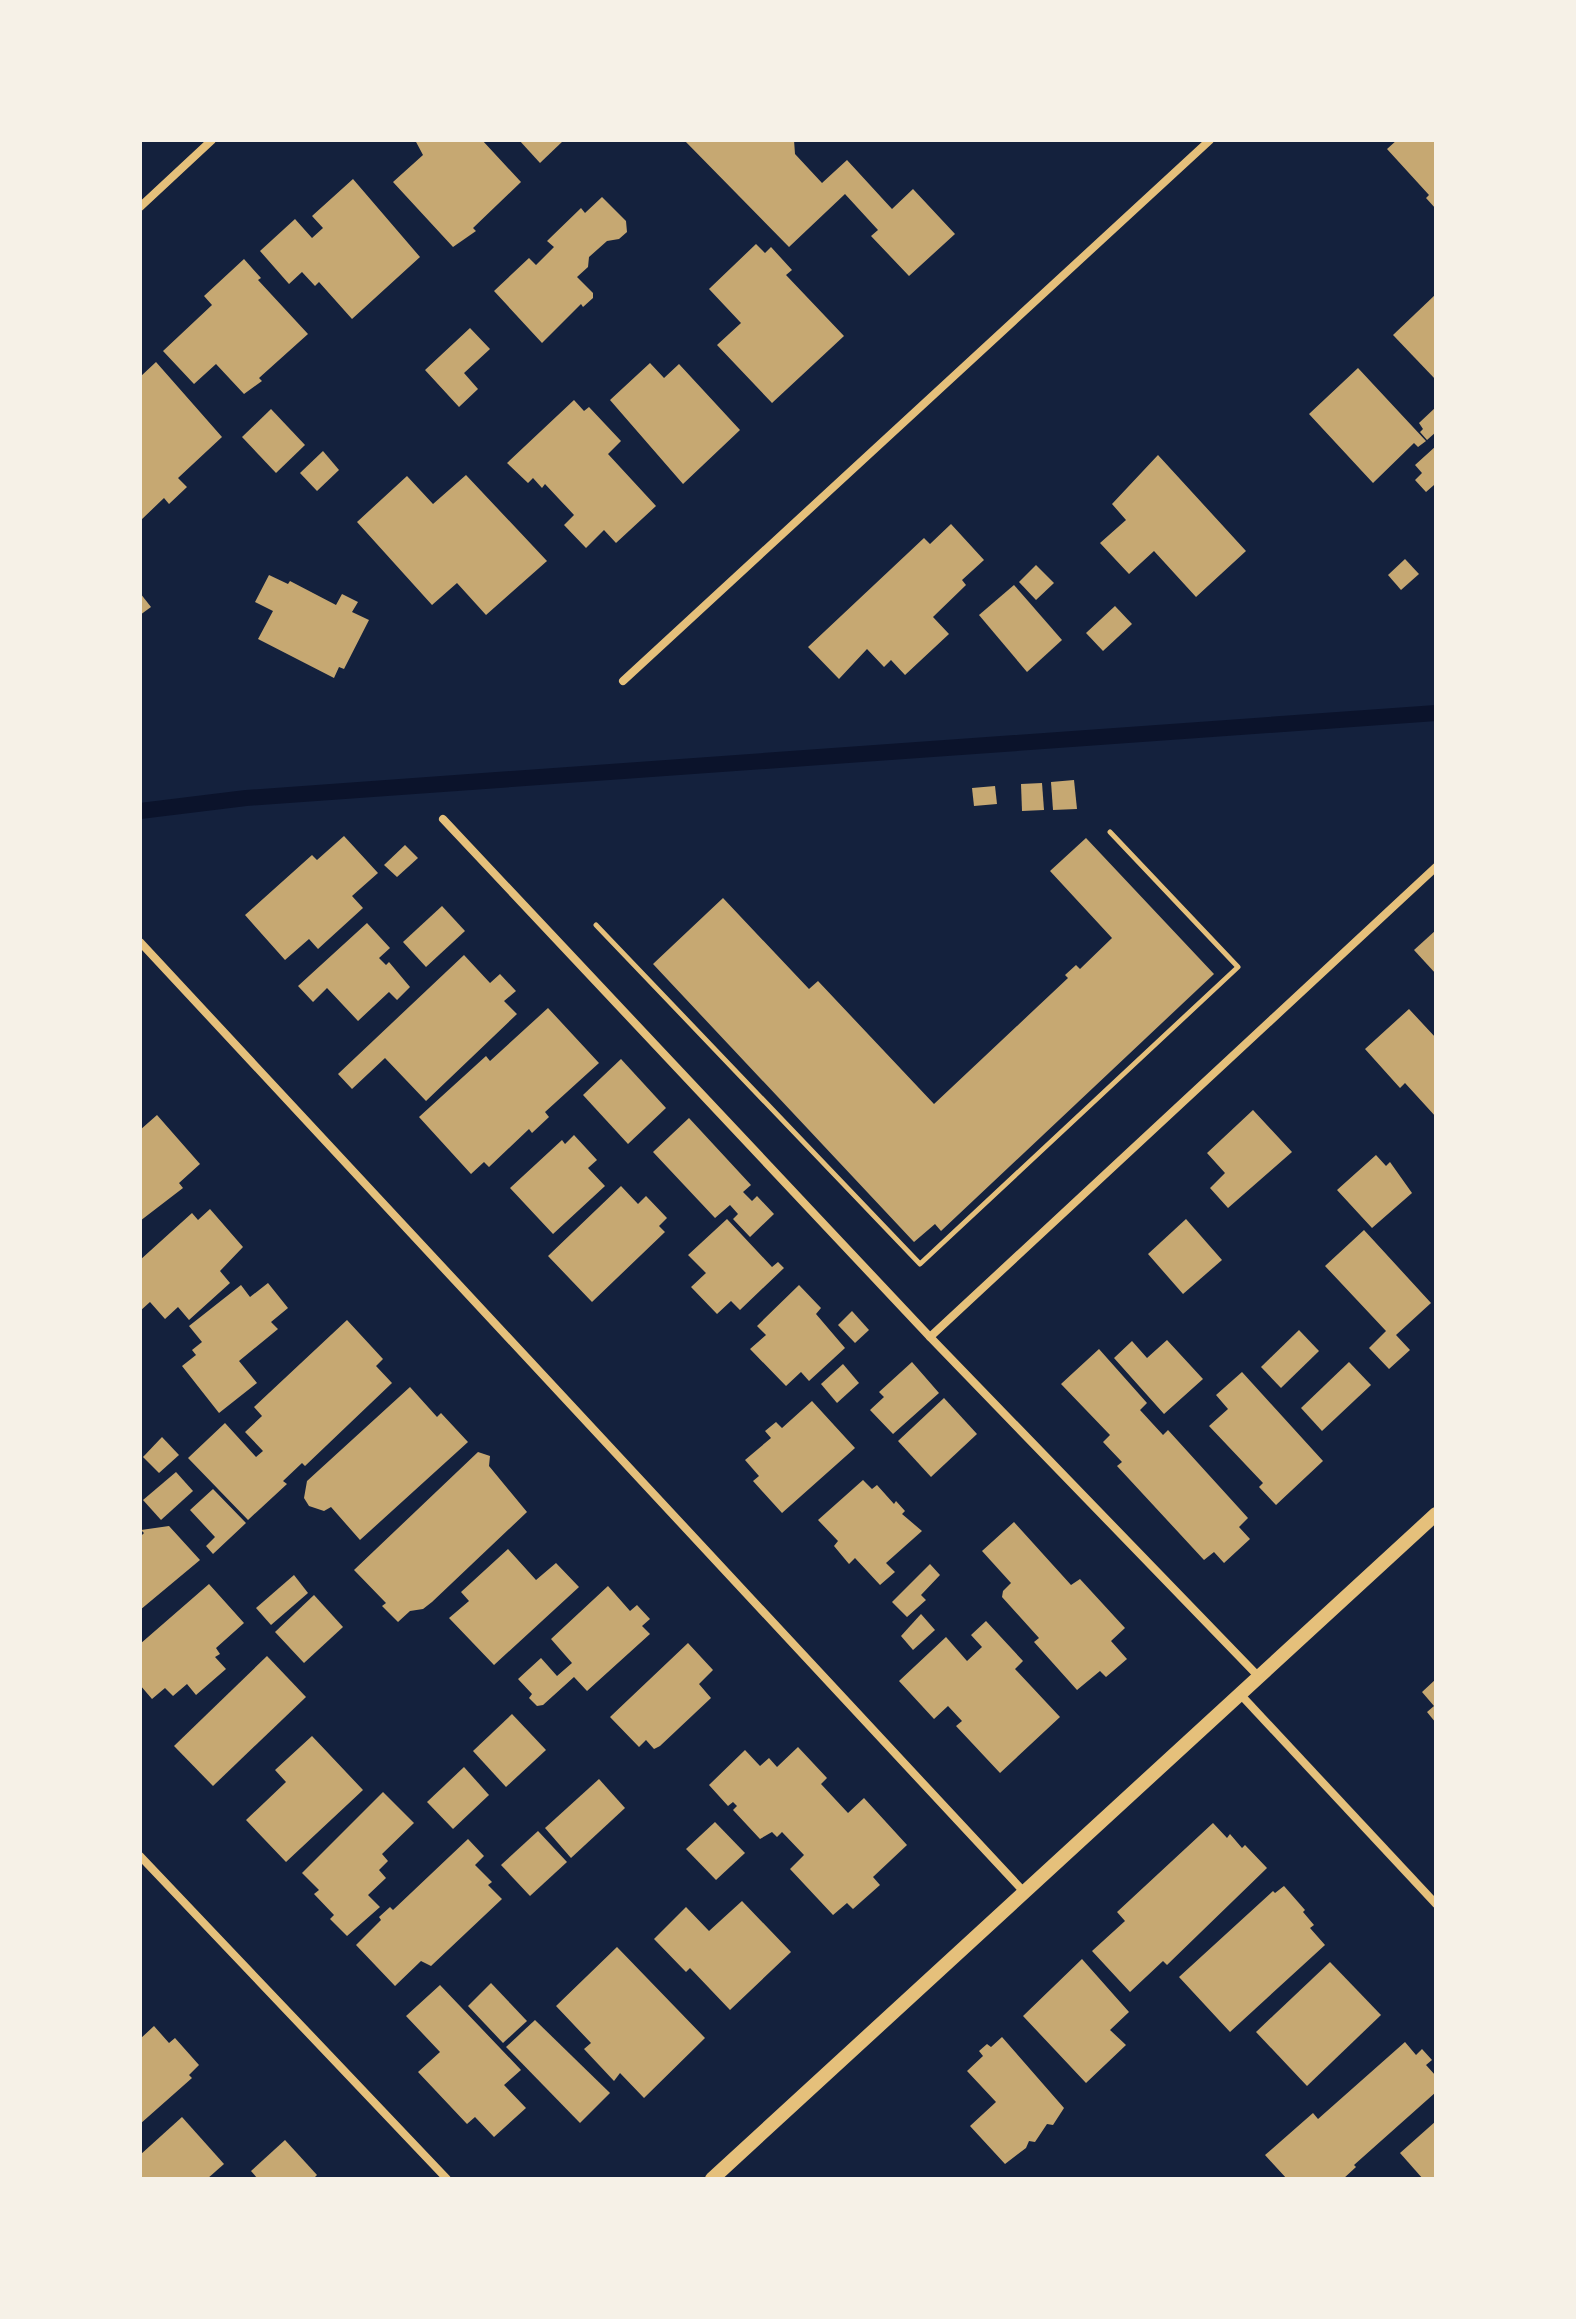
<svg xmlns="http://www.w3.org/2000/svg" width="1576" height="2319" viewBox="0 0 1576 2319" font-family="'Varela Round',sans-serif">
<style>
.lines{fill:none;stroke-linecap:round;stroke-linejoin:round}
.stream{stroke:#0b132b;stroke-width:16}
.building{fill:#c6a872}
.path{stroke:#e5c07b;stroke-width:5}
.minor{stroke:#e5c07b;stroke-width:8}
.tertiary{stroke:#e5c07b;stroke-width:14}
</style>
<rect width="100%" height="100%" fill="#14213d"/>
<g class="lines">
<polyline class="stream" points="140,811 246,798 1436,713"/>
</g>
<g class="building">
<polygon points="415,140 482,140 521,182 473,228 476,231 453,247 393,182 423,155"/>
<polygon points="519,140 564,140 540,163"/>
<polygon points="684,140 794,140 795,154 822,183 847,160 892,209 913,189 955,234 909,276 871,236 878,230 845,194 789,247"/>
<polygon points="1397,140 1436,140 1436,209 1426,198 1429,195 1387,149"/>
<polygon points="353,179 420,257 352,319 319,282 315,286 302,272 289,284 260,251 295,219 312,238 323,228 312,216"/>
<polygon points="602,197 626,221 627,232 619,239 607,241 589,257 588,267 577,277 593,293 593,298 583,307 581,304 542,343 494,291 529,258 536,265 554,247 547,241 581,208 585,213"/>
<polygon points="756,244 765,253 771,247 792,270 786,275 844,336 772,403 717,345 741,323 709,289"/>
<polygon points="244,259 261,278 258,280 308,334 259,378 262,381 244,394 216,364 194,384 163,351 212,305 204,296"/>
<polygon points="1436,294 1436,380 1393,335"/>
<polygon points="470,328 490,349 464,373 478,389 459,407 425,370"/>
<polygon points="156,362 222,437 178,478 187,487 169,504 164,498 140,521 140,377"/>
<polygon points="650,363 664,378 679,364 740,430 683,484 610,400"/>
<polygon points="1358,368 1426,441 1418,447 1414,443 1373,483 1309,414"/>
<polygon points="574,400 584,411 589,407 621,441 608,454 656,506 616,543 604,530 586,548 564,525 574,515 545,484 542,488 533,478 528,483 507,463"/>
<polygon points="1436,407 1436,432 1427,440 1420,432 1423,429 1419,423"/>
<polygon points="271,409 305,445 276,473 242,437"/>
<polygon points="1436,446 1436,488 1434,485 1426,492 1415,480 1422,473 1415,465"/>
<polygon points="323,451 339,470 317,491 300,473"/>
<polygon points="1158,455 1246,551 1196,597 1154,551 1129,574 1100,543 1126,520 1112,504"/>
<polygon points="466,475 547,561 486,615 457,583 432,605 357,522 407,476 433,504"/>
<polygon points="951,524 984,560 962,580 966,585 933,617 949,634 905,675 891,660 884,667 867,649 839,679 808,647 924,538 930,544"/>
<polygon points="1405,559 1419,574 1401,590 1388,575"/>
<polygon points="1036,565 1054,583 1036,600 1019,582"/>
<polygon points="269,575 288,584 290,581 336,605 342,594 358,602 352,612 369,620 344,669 339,667 334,678 258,639 273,611 255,602"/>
<polygon points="1014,585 1062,640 1027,672 979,615"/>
<polygon points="140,593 151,607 140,615"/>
<polygon points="1115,606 1132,624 1103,651 1086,633"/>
<polygon points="1074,780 1077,809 1053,810 1051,782"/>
<polygon points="1042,783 1044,810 1022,811 1021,784"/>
<polygon points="995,786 997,804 974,806 972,788"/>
<polygon points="344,836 378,873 352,896 363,908 318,949 309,939 285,960 245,915 312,855 317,860"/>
<polygon points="1086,838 1214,974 941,1231 935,1224 914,1242 653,964 723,898 809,989 818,981 934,1104 1068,978 1065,975 1076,965 1080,969 1112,938 1050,871"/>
<polygon points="405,845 418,858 397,877 384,865"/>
<polygon points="442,906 465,931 426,967 403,942"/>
<polygon points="367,923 390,948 379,958 386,965 389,962 410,987 397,1000 389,992 358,1021 327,988 313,1002 298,986"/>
<polygon points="1436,930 1436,974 1414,950"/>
<polygon points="464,955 490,983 500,974 516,991 504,1001 517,1014 426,1101 385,1058 352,1089 338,1074"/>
<polygon points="548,1008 599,1063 545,1112 549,1117 532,1133 529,1129 489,1167 484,1162 471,1174 419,1117 486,1056 490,1061"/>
<polygon points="1409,1009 1436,1038 1436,1117 1405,1083 1400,1088 1365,1049"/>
<polygon points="621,1059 666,1108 628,1144 583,1095"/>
<polygon points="1253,1110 1292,1152 1228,1208 1210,1188 1225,1173 1207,1153"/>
<polygon points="157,1115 200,1164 179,1183 183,1188 140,1221 140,1130"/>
<polygon points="689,1118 751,1185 743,1192 752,1201 757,1196 774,1214 750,1237 733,1219 738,1214 730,1205 715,1218 653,1152"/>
<polygon points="574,1135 597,1160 588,1168 605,1186 553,1234 510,1188 562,1140 565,1144"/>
<polygon points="1376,1155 1386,1166 1390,1162 1412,1193 1372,1228 1337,1190"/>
<polygon points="621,1186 638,1204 646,1196 667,1218 659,1226 665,1232 592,1302 548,1256"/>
<polygon points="210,1209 243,1247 220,1271 230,1283 189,1320 178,1307 165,1319 150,1302 140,1311 140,1260 192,1213 198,1220"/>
<polygon points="727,1219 772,1267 778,1262 784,1268 740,1310 731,1301 717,1314 691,1287 706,1273 688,1255"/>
<polygon points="1186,1219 1222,1260 1183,1294 1148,1254"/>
<polygon points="1364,1230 1431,1303 1396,1335 1410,1350 1389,1369 1369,1348 1386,1331 1325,1266"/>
<polygon points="268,1283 288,1308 271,1322 278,1329 239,1361 257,1383 219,1413 182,1366 196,1355 192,1350 202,1342 189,1326 241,1285 250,1297"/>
<polygon points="799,1285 821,1308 816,1314 845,1348 809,1381 801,1372 786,1386 750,1349 766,1335 757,1326"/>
<polygon points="852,1311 869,1330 855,1343 838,1325"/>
<polygon points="347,1320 383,1359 376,1366 392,1383 305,1466 302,1463 283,1481 287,1484 248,1520 188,1458 225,1423 256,1457 263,1451 245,1432 262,1416 254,1407"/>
<polygon points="1299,1330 1319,1351 1281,1388 1261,1367"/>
<polygon points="1167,1340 1203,1379 1164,1414 1114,1358 1132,1341 1147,1358"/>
<polygon points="1099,1349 1147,1403 1140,1410 1163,1435 1168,1430 1248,1518 1239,1527 1250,1539 1224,1563 1214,1552 1204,1560 1117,1466 1122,1462 1103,1442 1110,1435 1061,1384"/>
<polygon points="912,1362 939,1393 893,1434 870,1410 884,1397 879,1392"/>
<polygon points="1349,1362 1371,1385 1322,1431 1301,1408"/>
<polygon points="843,1364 859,1383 837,1403 821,1384"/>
<polygon points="1242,1372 1323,1461 1276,1505 1259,1487 1263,1483 1209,1426 1228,1409 1216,1395"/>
<polygon points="410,1387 437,1417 441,1413 468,1442 360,1540 331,1507 324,1511 309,1506 304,1498 307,1481"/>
<polygon points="944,1398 977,1434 931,1477 898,1441"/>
<polygon points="812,1401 855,1448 782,1513 753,1481 759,1476 745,1460 771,1438 765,1431 776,1422 782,1428"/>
<polygon points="162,1437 179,1455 159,1473 143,1457"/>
<polygon points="478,1452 490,1456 489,1466 527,1512 432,1602 423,1609 410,1611 398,1622 382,1606 386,1603 354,1570"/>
<polygon points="176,1472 193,1491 161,1520 143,1500"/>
<polygon points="863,1480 872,1489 877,1485 894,1504 896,1501 905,1511 902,1514 922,1531 886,1563 895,1572 880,1585 855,1558 849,1564 834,1546 838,1541 818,1520"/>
<polygon points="213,1489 246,1523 213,1554 206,1546 215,1537 190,1510"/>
<polygon points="1014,1522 1071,1585 1080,1579 1125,1628 1111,1641 1127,1659 1106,1677 1100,1671 1077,1690 1034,1642 1039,1638 1002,1597 1003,1591 1011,1583 982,1551"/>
<polygon points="169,1526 200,1560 140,1610 140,1537 144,1533 141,1530"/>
<polygon points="508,1549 536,1580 556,1563 579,1587 494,1665 449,1618 469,1601 461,1592"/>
<polygon points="930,1564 940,1575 921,1595 926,1600 907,1617 892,1602"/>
<polygon points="294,1575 308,1593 271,1625 256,1608"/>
<polygon points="209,1584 244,1623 216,1648 220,1654 215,1657 226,1669 196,1695 187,1684 173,1696 165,1688 152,1699 140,1685 140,1644"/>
<polygon points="608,1586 630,1611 637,1605 650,1619 642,1626 650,1634 587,1691 574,1677 543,1705 537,1706 529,1698 532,1694 518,1679 541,1658 557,1676 572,1663 551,1639"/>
<polygon points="314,1595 343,1627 304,1663 275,1632"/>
<polygon points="921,1614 935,1630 913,1650 901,1636"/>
<polygon points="986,1621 1023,1661 1015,1669 1060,1717 1000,1773 956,1726 962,1721 948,1706 934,1719 899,1681 946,1637 967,1661 982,1647 971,1635"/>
<polygon points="688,1643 713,1670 699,1684 711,1698 660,1746 654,1749 646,1740 639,1747 610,1717"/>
<polygon points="267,1656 306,1697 213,1786 174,1746"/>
<polygon points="1436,1679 1436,1723 1427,1712 1434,1706 1422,1692"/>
<polygon points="512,1714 546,1750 506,1787 473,1751"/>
<polygon points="312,1736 363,1790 286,1862 246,1820 286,1782 275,1770"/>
<polygon points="798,1747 827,1778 821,1784 848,1813 864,1798 907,1845 873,1877 880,1885 853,1909 847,1903 833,1915 790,1869 804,1855 782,1832 777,1837 772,1832 760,1839 733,1810 737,1806 733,1802 728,1806 709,1785 745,1750 760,1766 769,1758 777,1767"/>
<polygon points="464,1767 489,1795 453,1829 427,1802"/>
<polygon points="599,1779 625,1808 571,1858 545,1828"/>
<polygon points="383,1792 414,1823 382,1854 388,1861 379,1870 386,1878 368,1895 380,1907 347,1936 330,1919 334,1915 314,1894 319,1890 302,1873"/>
<polygon points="715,1822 745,1853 716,1880 686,1849"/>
<polygon points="1213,1823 1227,1838 1230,1834 1242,1848 1245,1845 1267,1868 1167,1965 1163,1961 1130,1992 1092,1951 1125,1921 1117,1912"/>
<polygon points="538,1831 567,1862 530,1896 501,1865"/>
<polygon points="468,1839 484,1856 475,1865 492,1882 488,1885 502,1899 431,1966 421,1961 395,1986 356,1945 381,1920 379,1917 390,1907 393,1910"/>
<polygon points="1284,1886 1305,1910 1303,1912 1314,1925 1310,1928 1325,1945 1230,2032 1179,1977 1273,1891 1275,1893"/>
<polygon points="742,1901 791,1952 730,2010 690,1968 686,1972 654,1939 686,1907 709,1931"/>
<polygon points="617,1947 705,2038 644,2098 620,2073 614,2081 584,2049 591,2043 556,2006"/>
<polygon points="1082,1959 1129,2012 1110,2030 1126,2045 1086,2083 1023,2016"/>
<polygon points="1330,1962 1381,2015 1307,2086 1256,2032"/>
<polygon points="491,1983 527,2021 503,2043 468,2006"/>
<polygon points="440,1985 521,2070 504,2085 526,2108 494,2137 475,2117 467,2124 418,2072 440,2052 406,2016"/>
<polygon points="535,2020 610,2093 580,2123 506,2047"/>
<polygon points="154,2026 169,2043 175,2038 199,2065 189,2075 192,2078 140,2124 140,2039"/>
<polygon points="1002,2037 1064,2108 1053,2125 1047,2124 1035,2142 1029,2141 1026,2148 1005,2164 970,2126 996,2102 967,2071 983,2056 979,2051 987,2044 991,2047"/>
<polygon points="1405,2042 1416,2055 1422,2049 1432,2060 1426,2065 1436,2076 1436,2092 1354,2165 1356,2167 1343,2179 1287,2179 1265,2155 1313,2113 1318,2119"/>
<polygon points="182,2117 224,2164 207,2179 140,2179 140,2155"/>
<polygon points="1436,2121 1436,2179 1423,2179 1400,2153"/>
<polygon points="285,2140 317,2175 313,2179 258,2179 251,2171"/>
</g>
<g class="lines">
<polyline class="path" points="596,925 920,1264 1238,967 1110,832"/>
<g class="minor">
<polyline points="140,207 212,140"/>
<polyline points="623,681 1210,140"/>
<polyline points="443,819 930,1337 1259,1677"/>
<polyline points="140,942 1025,1893"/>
<polyline points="930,1337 1436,867"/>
<polyline points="1240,1694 1436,1904"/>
<polyline points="140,1856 447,2179"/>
</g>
<polyline class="tertiary" points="712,2179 1436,1514"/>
</g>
<rect width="1576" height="2319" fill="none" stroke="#f6f1e7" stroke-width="284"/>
</svg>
